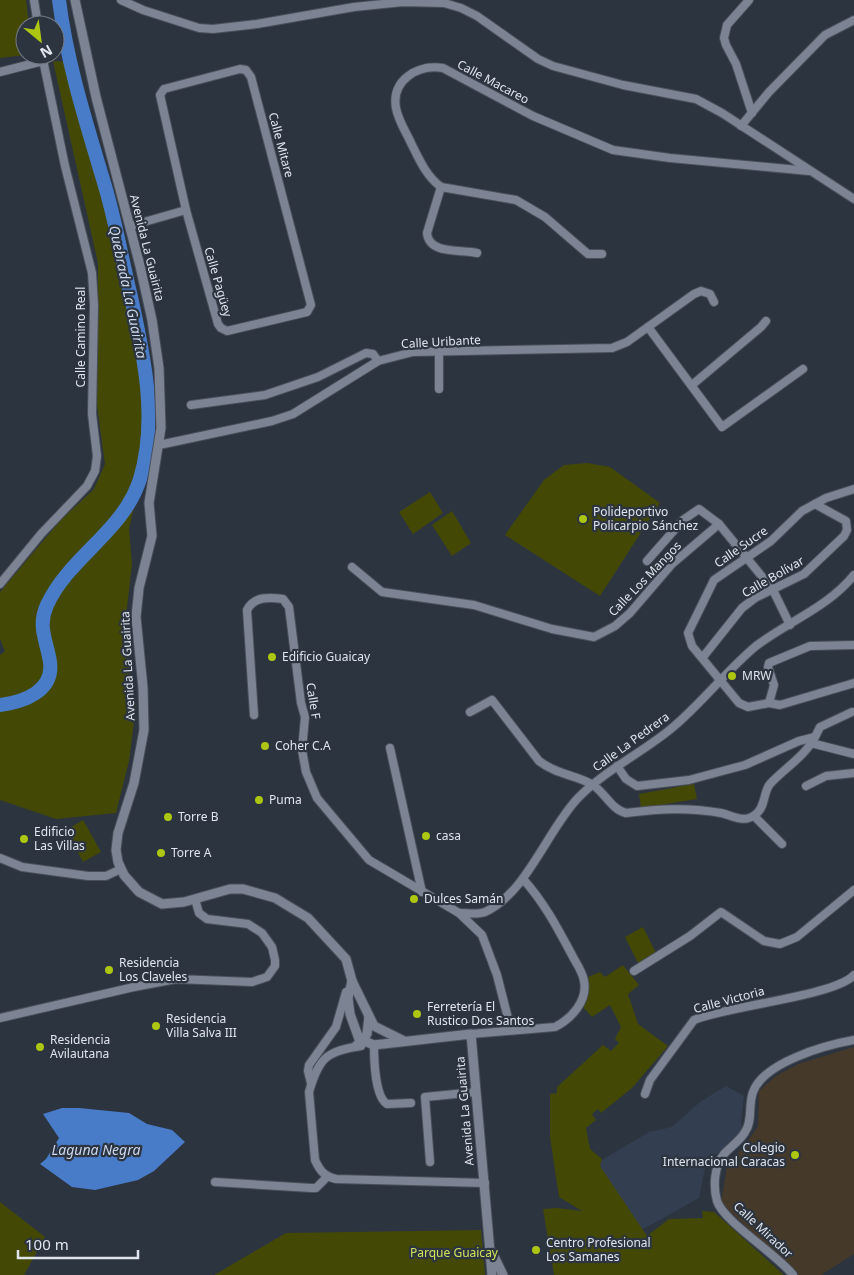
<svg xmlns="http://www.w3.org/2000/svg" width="854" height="1275" viewBox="0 0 854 1275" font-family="'Noto Sans',sans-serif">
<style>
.built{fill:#333e50}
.education{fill:#45392a}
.green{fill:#434905}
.water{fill:#497cc8}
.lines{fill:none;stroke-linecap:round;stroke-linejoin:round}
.river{stroke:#497cc8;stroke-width:14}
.minor-casing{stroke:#4a4f5a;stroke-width:10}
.tertiary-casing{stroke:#4a4f5a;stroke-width:11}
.minor{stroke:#7c8493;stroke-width:8}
.tertiary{stroke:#7c8493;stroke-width:9}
.poi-dot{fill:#acc612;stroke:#2c3440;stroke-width:2}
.labels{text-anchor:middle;stroke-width:4.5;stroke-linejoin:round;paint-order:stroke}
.street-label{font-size:12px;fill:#e0e4ed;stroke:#2c3440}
.poi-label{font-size:12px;fill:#e0e4ed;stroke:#2c3440;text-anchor:start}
.park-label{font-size:12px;fill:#d2e25a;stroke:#2c3440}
.water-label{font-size:14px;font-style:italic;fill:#cad7ec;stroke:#2c3440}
</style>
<rect width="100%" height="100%" fill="#2c3440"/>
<polygon class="built" points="726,1086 744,1096 741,1122 743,1130 728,1147 713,1156 705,1168 699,1198 631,1236 580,1173 649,1132 672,1127 700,1102"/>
<polygon class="education" points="854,1047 854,1254 821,1275 798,1275 721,1203 727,1166 746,1144 758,1126 759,1091 776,1076 798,1064"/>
<g class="green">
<polygon points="0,0 26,0 29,25 25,25 25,55 0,58"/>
<polygon points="53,61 75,62 135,293 146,345 153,422 129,529 132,564 124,634 136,706 129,761 116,813 56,819 0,800 0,655 5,651 0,639 0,592 60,521 94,489 105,464 97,405 98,263"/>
<polygon points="587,463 610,467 660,503 600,596 505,535 544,480 564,465"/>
<polygon points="430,492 443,513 413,534 399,512"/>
<polygon points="452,511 471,543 452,556 432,525"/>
<polygon points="694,784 697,799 641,808 639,794"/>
<polygon points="83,820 101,852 83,862 66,830"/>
<polygon points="643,927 656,953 638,963 625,937"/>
<polygon points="623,965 639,985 628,994 638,1024 668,1046 632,1088 601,1113 598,1109 592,1114 596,1120 586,1128 590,1149 602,1159 600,1166 647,1236 669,1219 703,1218 702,1211 714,1212 784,1275 554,1275 543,1209 557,1208 582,1211 559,1197 550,1137 550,1094 557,1093 557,1087 603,1045 611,1051 619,1043 615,1039 621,1027 610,1005 592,1017 581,1005 586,996 588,977 600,972 605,977"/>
<polygon points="0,1202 45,1237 24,1275 0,1275"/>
<polygon points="481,1230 485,1275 214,1275 286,1233"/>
</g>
<polygon class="water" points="62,1108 79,1108 129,1113 147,1124 172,1130 185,1142 154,1171 138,1180 95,1190 72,1187 40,1164 46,1159 59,1138 43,1114"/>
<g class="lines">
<path class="river" d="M 0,705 C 24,702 54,691 50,662 C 47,641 37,627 47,605 C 69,557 124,531 140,479 C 158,420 144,356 131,297 C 122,260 116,223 105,186 C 87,125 67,64 59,0"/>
<g class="minor-casing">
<g id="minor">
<polyline points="34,0 38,25"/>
<polyline points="121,0 143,10 199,28 213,29 257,24 354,7 403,2 444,3 461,8 477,16 538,59 553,66 623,85 696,99 722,113 854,199"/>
<polyline points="749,0 727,25 724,38 726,45 736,64 752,113"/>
<polygon points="240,69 246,70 251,77 311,305 307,312 227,331 221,328 218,324 186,210 160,95 164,89"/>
<polyline points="0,72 43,61"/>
<polyline points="741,126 769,92 825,35 854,20"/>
<path d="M 441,187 L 427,233 C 429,255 461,249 477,253"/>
<polyline points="130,226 186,210"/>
<path d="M 602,254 L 588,254 L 545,217 L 516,200 L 441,187 C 426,176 419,159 411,143 C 406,132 398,120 396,108 C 391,80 418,64 443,68 L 533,116 L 613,150 L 670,158 L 809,171"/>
<polyline points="648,327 722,427 803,369"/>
<polyline points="439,352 439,389"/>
<polyline points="692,385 761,327 766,321"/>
<polyline points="191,405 265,395 318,377 366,353 373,354 378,361"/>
<polyline points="159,445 272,421 293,414 378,361 413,352 612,348 627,342 694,294 701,291 710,294 714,302"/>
<polyline points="854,489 826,498 802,511 771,541 714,580 688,633 692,646 739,703 748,707 769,703 774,685 768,667 769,663 810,646 854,645"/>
<polyline points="647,561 683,520 699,509 719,524"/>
<polyline points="352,567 382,592 474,605 552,629 594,637 615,626 630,613 672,564 719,524 773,590 790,625"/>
<polyline points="0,584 41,534 87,486 95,471 97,456 92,414 94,305 92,273 65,166 42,55"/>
<polyline points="703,657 742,608 755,598 804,574 844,536 847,530 846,521 815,504"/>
<polyline points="769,703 780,705 854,683"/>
<path d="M 470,712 L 492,700 L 539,761 C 557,775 577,775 593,785 C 605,793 612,810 626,813 C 659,809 688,807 721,813 C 734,816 744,824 756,814 C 766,806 763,792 770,784 C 785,768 805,756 815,737"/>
<path d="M 254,715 L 247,610 C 254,596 270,597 283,599 L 289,607 L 301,703 L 305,717 L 302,750 L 306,772 L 317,798 L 369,860 L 459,913 L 482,935 L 497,975 L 511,1030"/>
<polyline points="811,743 854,754"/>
<polyline points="390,748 422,892"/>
<polyline points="617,766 626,779 637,786 689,780 745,765 799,741 815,737 820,727 852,712"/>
<polyline points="806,786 826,776 854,773"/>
<polyline points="754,816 782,844"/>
<polyline points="0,858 22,867 88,876 106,876 121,869"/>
<path d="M 459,913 C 468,913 477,915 485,912 C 526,894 548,829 578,798 C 605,770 642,753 672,728 C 702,703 726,671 756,646 C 789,621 827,608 854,575"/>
<polyline points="634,971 690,936 721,912 764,941 780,944 797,937 854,890"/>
<polyline points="0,1018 134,987 176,979 252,982 267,977 275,966 275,960 272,947 262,933 248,924 207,919 199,913 195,899"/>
<path d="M 471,1034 L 555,1027 C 571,1019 588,1001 584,981 C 583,973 577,964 573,957 C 558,929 544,902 523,879"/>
<path d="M 374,1045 C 374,1059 375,1097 387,1104 L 411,1103"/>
<path d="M 361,1046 C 326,1051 319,1058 309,1092 L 315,1160 C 320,1171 324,1176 336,1179 L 485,1183"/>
<polyline points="311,1083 308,1071 309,1065 336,1027 346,992"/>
<path d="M 645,1094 L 650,1080 L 694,1020 C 727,1006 835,996 854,975"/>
<polyline points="430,1162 425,1097 476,1092"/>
<polyline points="215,1182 311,1188 316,1188 327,1177"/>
<path d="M 793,1275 C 778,1255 723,1221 717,1201 C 713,1187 714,1166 724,1154 C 731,1146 740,1141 745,1132 C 753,1121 748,1105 753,1092 C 764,1062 826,1045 854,1040"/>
</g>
</g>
<g class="tertiary-casing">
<g id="tertiary">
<polyline points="75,0 96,97 140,266 152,320 159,368 161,428 149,503 152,536 139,588 136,617 143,688 144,730 134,783 118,833 116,850 118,862 124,875 139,892 162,904 184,902 230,889 243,889 275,898 308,918 346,959 352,981 348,998 350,1014 359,1039 374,1045 471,1034 492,1275"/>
<polyline points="352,981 374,1026 404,1041"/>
<polyline points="356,1046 367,1034 369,1016"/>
<polyline points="492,1252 503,1275"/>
</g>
</g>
<use href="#minor" class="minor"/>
<use href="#tertiary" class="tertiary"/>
</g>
<g class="poi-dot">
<circle cx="583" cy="519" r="5"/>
<circle cx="272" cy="657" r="5"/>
<circle cx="732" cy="676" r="5"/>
<circle cx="265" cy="746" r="5"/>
<circle cx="259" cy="800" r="5"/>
<circle cx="168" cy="817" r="5"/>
<circle cx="426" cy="836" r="5"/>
<circle cx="24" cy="839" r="5"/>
<circle cx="161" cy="853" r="5"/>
<circle cx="414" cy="899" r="5"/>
<circle cx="109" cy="970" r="5"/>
<circle cx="417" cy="1014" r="5"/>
<circle cx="156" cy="1026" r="5"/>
<circle cx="40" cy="1047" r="5"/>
<circle cx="795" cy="1155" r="5"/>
<circle cx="536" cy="1250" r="5"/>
</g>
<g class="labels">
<g class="street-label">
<text transform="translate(493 82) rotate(28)" y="4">Calle Macareo</text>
<text transform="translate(281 145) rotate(75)" y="4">Calle Mitare</text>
<text transform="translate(147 248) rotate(76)" y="4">Avenida La Guairita</text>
<text transform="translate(218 282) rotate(74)" y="4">Calle Pagüey</text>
<text transform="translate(81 337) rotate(-90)" y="4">Calle Camino Real</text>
<text transform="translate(441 342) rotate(-3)" y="4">Calle Uribante</text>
<text transform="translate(741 547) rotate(-35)" y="4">Calle Sucre</text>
<text transform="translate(773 577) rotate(-30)" y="4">Calle Bolívar</text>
<text transform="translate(645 579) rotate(-46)" y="4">Calle Los Mangos</text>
<text transform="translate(128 666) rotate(-93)" y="4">Avenida La Guairita</text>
<text transform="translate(313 701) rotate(81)" y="4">Calle F</text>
<text transform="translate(631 742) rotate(-36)" y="4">Calle La Pedrera</text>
<text transform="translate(729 1000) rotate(-15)" y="4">Calle Victoria</text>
<text transform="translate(465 1111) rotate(-95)" y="4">Avenida La Guairita</text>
<text transform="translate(763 1230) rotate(43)" y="4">Calle Mirador</text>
</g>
<g class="poi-label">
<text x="593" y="516">Polideportivo<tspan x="593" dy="14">Policarpio Sánchez</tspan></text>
<text x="282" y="661">Edificio Guaicay</text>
<text x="742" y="680">MRW</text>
<text x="275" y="750">Coher C.A</text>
<text x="269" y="804">Puma</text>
<text x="178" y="821">Torre B</text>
<text x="34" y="836">Edificio<tspan x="34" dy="14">Las Villas</tspan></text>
<text x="436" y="840">casa</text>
<text x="171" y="857">Torre A</text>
<text x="424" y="903">Dulces Samán</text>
<text x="119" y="967">Residencia<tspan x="119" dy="14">Los Claveles</tspan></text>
<text x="427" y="1011">Ferretería El<tspan x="427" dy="14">Rustico Dos Santos</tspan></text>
<text x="166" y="1023">Residencia<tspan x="166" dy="14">Villa Salva III</tspan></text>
<text x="50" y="1044">Residencia<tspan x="50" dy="14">Avilautana</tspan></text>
<text x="785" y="1152" text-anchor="end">Colegio<tspan x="785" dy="14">Internacional Caracas</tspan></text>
<text x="546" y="1247">Centro Profesional<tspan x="546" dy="14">Los Samanes</tspan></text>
</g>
<g class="park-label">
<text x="454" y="1257">Parque Guaicay</text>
</g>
<g class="water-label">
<text transform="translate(128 292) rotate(78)" y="5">Quebrada La Guairita</text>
<text x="96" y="1155">Laguna Negra</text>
</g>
</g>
<g transform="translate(40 40) rotate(151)"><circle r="24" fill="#2c3440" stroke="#747a85"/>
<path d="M0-4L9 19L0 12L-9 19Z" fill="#acc612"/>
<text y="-8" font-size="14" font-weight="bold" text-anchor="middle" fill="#e0e4ed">N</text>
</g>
<path d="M18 1250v8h120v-8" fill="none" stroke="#e0e4ed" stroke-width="2.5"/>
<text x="25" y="1250" font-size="15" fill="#e0e4ed" stroke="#2c3440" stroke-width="4" paint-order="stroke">100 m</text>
</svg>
